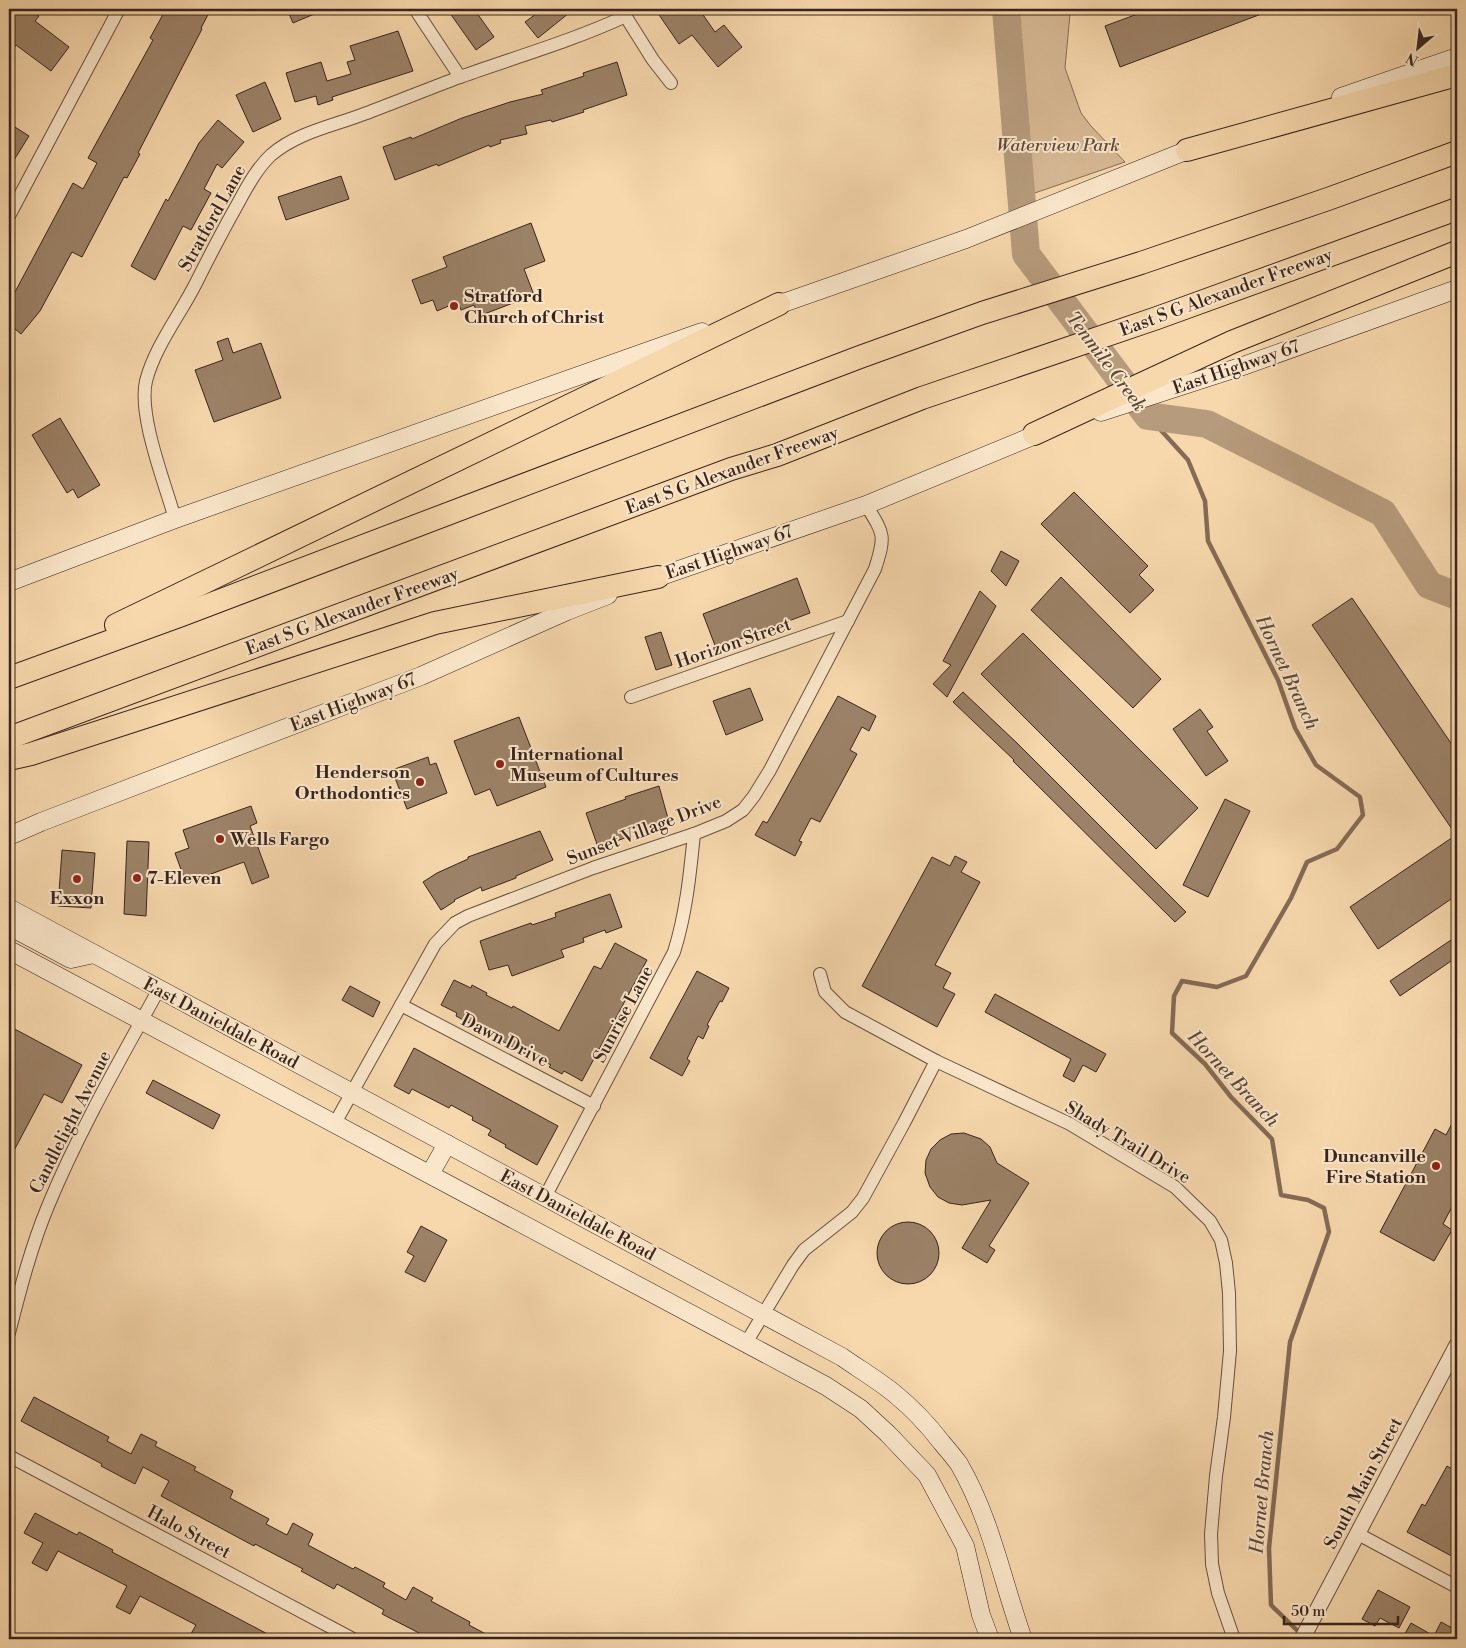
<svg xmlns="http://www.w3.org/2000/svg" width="1466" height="1648" viewBox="0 0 1466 1648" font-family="'Libre Bodoni',serif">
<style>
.green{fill:#d7b995;stroke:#886e59}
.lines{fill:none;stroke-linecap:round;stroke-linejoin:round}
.stream{stroke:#846b56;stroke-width:4.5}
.river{stroke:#b69b7c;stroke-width:28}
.building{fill:#9c8268;stroke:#39241d}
.minor-casing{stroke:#685141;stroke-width:14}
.tertiary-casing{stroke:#685141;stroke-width:17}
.secondary-casing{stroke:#39241d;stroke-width:19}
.motorway-casing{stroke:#39241d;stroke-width:24}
.minor{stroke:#fae6ca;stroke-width:12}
.tertiary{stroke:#fae6ca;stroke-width:15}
.secondary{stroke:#fae6ca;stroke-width:18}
.motorway{stroke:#f7d8ad;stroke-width:22}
.poi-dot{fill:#8f2418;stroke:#fae6ca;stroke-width:2}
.labels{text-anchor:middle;stroke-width:4;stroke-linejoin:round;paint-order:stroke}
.park-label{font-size:18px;font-style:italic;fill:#60493b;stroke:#fae6ca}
.street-label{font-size:18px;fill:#39241d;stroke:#fae6ca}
.poi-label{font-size:18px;font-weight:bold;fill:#39241d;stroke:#fae6ca;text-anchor:start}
.water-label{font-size:19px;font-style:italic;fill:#5e483a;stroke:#fae6ca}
</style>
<rect width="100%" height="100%" fill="#f7d8ad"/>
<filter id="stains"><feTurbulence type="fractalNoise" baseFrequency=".004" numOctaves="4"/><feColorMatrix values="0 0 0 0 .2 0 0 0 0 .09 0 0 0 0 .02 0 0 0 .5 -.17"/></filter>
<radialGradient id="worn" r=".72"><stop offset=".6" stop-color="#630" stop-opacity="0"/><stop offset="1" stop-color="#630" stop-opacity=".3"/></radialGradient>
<polygon class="green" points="1008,9 1078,9 1070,14 1065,68 1081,113 1091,126 1125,162 1026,196"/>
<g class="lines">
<polyline class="stream" points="1148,416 1188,460 1205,501 1208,541 1278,680 1295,728 1316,765 1360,797 1363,815 1337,849 1307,862 1291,898 1246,976 1217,987 1182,981 1174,996 1172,1033 1205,1064 1231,1097 1272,1139 1281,1195 1308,1200 1324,1208 1329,1232 1290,1342 1269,1548 1271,1605 1302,1635"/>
<polyline class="river" points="1006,9 1026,254 1148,416 1207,424 1383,513 1429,585 1457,596"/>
</g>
<g class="building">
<polygon points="9,9 30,9 39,16 35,21 69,47 51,71 16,45 9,55"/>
<polygon points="166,9 211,9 201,28 202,29 138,153 140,154 127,178 124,177 82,257 72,252 40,311 21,334 9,324 9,287 15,292 73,183 83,189 97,163 88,158 153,40 150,38"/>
<polygon points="287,9 326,9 293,23"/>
<polygon points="447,9 474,9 494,37 476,50"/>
<polygon points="532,9 574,9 538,38 525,22 536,14"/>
<polygon points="655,9 699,9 715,32 724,25 742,47 718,67 692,35 679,44"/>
<polygon points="1151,9 1272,9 1272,10 1120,67 1105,26"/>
<polygon points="398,31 413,71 332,97 333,100 318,105 316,96 295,102 286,73 321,62 327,81 351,74 347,62 355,60 350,46"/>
<polygon points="617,62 627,95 583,110 584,112 552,122 551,120 525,126 527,134 500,140 501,143 490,147 489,145 438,166 437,164 395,180 383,147 411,137 412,139 462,118 510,102 543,94 541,90 584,76 583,73"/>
<polygon points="265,82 281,119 253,132 236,95"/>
<polygon points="218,120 244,142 222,168 217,164 204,189 211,193 191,230 183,226 155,280 131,266 166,199 168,201 199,143"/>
<polygon points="15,127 29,136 9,168 9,137"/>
<polygon points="341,176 349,199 286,220 278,197"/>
<polygon points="531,223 545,261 524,269 534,295 479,316 474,305 461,310 458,302 437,311 433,300 421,304 412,280 447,267 443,257"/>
<polygon points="228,338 233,353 261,343 281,398 214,422 195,370 223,360 217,342"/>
<polygon points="60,418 100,485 78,498 73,489 67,493 32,435"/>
<polygon points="1074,492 1148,566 1139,575 1154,590 1130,613 1041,524"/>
<polygon points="1001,551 1019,561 1006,586 991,571"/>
<polygon points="1061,577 1161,679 1133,708 1031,610"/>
<polygon points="797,578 810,613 716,648 703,614"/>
<polygon points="980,591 996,606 947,697 933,684 951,665 943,661"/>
<polygon points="1352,598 1457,752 1457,895 1378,949 1350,907 1456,835 1312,625"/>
<polygon points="661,632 672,665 656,670 645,637"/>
<polygon points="1023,633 1198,808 1156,849 981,674"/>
<polygon points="750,688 763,720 726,735 713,701"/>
<polygon points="963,692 1018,744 1186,912 1175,922 1013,761 1014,760 953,702"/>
<polygon points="838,696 876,716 869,731 862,727 850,750 857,754 820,822 811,818 799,841 802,842 795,856 755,835 763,821 767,823 778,804"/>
<polygon points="1200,709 1213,727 1207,731 1228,761 1206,776 1173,729"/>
<polygon points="519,717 546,787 497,806 490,789 475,795 454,741"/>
<polygon points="428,757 430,765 436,763 447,793 407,809 392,770"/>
<polygon points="659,786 669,822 630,834 631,836 598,847 586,813 626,799 625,797"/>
<polygon points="1225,799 1250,811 1208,897 1183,885"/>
<polygon points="251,806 257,823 250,826 269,877 252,884 244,862 186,883 175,853 189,848 183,830"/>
<polygon points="540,831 553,860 516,876 516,878 482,891 481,887 454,900 455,901 441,910 423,882 437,873 468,859 468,857"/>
<polygon points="127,841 149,842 146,916 124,914"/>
<polygon points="62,850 95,853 91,908 58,906"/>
<polygon points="955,856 967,862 961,872 980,882 935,965 951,973 943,988 955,994 937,1027 862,986 932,857 950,866"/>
<polygon points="610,894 622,927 606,933 605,930 583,938 584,942 561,950 564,957 512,976 508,965 489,970 480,941 531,923 532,925 556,917 555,913"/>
<polygon points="1457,936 1457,957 1400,996 1390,981"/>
<polygon points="615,943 647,960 582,1081 564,1071 562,1074 549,1067 551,1065 526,1052 525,1054 509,1045 495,1037 497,1035 472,1022 471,1024 456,1016 457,1013 441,1005 454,980 471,988 472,985 487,993 486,995 512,1008 513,1006 559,1031 594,966 601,969"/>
<polygon points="697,971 729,988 722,1002 720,1001 707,1025 709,1026 703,1039 698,1036 687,1059 690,1061 682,1076 650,1058"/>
<polygon points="350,986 380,1002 373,1017 342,1000"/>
<polygon points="995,994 1106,1054 1096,1072 1083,1065 1074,1082 1063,1076 1071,1059 985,1012"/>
<polygon points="9,1026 82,1065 62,1103 44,1094 9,1160"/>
<polygon points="414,1048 558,1126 537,1165 505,1147 506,1145 488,1135 491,1130 472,1120 473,1117 451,1105 449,1108 412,1089 409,1094 394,1086"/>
<polygon points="153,1080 220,1115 213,1129 146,1093"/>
<polygon points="1457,1114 1457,1197 1443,1224 1452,1230 1434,1261 1380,1232 1435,1129 1446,1135"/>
<polygon points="964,1133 981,1139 990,1147 997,1163 1029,1183 989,1246 995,1250 987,1263 962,1248 991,1200 962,1205 949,1203 938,1197 930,1187 925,1173 926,1160 931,1149 940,1140 951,1134"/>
<circle cx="908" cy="1253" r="31"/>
<polygon points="421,1226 447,1240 425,1282 405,1272 414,1256 407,1252"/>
<polygon points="34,1397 109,1437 107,1441 131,1454 141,1434 157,1442 155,1446 196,1467 194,1470 233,1491 230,1498 269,1519 266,1524 287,1535 293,1523 313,1534 308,1545 353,1569 355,1567 385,1583 383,1587 406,1600 413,1587 433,1598 431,1601 470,1622 469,1625 495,1639 427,1639 420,1636 421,1634 382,1614 384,1610 337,1584 334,1589 301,1571 303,1569 255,1544 254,1546 161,1496 169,1481 143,1467 135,1484 101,1466 102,1464 21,1421"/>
<polygon points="1447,1466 1457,1472 1457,1559 1407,1532 1422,1504 1425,1506"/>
<polygon points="35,1513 77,1535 79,1532 113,1550 112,1552 277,1639 188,1639 196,1625 140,1596 130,1614 116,1607 127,1586 58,1551 47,1571 32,1563 43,1543 24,1533"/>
<polygon points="1378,1590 1410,1607 1399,1628 1380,1618 1375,1626 1362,1619"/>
<polygon points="1441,1622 1456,1630 1451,1639 1402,1639 1411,1623 1434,1636"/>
</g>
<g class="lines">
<g class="minor-casing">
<g id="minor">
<polyline points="415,9 460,77"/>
<polyline points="621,9 653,60 671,83"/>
<polyline points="9,216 119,9"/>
<path d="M 175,519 C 165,483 138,416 146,381 C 155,346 180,315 196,283 C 209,257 222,232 236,207 C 246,189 256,169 271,155 C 298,132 333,126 364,114 C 396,102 428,89 460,77 C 516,57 572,41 626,16"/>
<polyline points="631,697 848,621"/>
<polyline points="820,974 825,992 845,1012 936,1061 1070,1124 1175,1187 1210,1221 1221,1240 1226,1263 1229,1293 1230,1351 1224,1417 1216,1476 1211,1534 1212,1564 1218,1593 1234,1639"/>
<polyline points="401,1005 594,1106"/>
<path d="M 335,1123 L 435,944 L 455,923 L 468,916 L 593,868 L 694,834 L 726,821 L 743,810 L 754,796 L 770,770 L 875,569 C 886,535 884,534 866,505"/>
<path d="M 545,1197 L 674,952 C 686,914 690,874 694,834"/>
<path d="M 9,1333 C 20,1290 31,1247 48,1206 C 79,1131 120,1060 159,989"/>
<polyline points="746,1343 793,1265 804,1250 852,1212 863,1198 904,1123 936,1061"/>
<polyline points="9,1456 353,1639"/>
<polyline points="1358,1534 1457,1587"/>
</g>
</g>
<g class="tertiary-casing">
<polyline id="tertiary" points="1302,1639 1457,1345"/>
</g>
<g class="secondary-casing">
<g id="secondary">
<polyline points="1341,97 1457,57"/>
<polyline points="766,309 966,239 1198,146"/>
<polyline points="1101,412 1243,366 1457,289"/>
<polyline points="647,581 866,505 1045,431"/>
<polyline points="9,582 175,519 702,332"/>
<polyline points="9,836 41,822 421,676 567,611 608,595"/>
<path d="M 9,908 L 842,1357 C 859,1369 878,1380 895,1394 C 912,1408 929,1426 942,1443 C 948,1450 954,1457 959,1464 C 991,1519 1002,1580 1023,1639"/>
<polyline points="9,926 71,959 94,954"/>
<polyline points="9,950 826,1386 861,1409 888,1434 927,1475 965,1546 981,1615 990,1639"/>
<polyline points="430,1174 447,1144"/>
</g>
</g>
<g class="motorway-casing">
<g id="motorway">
<polyline points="1187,150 1457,75"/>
<polyline points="1034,434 1232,342 1457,252"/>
<polyline points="116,625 779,304"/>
<polyline points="9,678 182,615 860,357 982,313 1141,263 1328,199 1457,152"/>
<polyline points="9,738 731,469 777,455 922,398 1157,318 1457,209"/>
<polyline points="9,759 31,754 435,623 658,577"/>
</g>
</g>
<use href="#minor" class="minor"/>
<use href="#tertiary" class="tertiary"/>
<use href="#secondary" class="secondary"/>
<use href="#motorway" class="motorway"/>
</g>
<g class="poi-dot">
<circle cx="454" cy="306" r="5"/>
<circle cx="500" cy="764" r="5"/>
<circle cx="420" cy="782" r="5"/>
<circle cx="220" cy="839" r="5"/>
<circle cx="137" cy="878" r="5"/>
<circle cx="77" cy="879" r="5"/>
<circle cx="1436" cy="1166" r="5"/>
</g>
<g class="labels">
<g class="park-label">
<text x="1058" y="151">Waterview Park</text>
</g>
<g class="street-label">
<text transform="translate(212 218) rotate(-61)" y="6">Stratford Lane</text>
<text transform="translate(1226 292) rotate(-20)" y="6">East S G Alexander Freeway</text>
<text transform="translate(1236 367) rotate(-19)" y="6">East Highway 67</text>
<text transform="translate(732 470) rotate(-20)" y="6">East S G Alexander Freeway</text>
<text transform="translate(729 552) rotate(-19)" y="6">East Highway 67</text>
<text transform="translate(352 611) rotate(-20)" y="6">East S G Alexander Freeway</text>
<text transform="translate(733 643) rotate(-19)" y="6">Horizon Street</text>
<text transform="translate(353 702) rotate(-21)" y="6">East Highway 67</text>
<text transform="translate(644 830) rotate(-21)" y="6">Sunset Village Drive</text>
<text transform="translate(623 1014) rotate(-62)" y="6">Sunrise Lane</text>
<text transform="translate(221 1023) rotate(28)" y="6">East Danieldale Road</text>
<text transform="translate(505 1040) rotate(27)" y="6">Dawn Drive</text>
<text transform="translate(70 1122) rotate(-63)" y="6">Candlelight Avenue</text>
<text transform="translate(1128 1142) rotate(31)" y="6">Shady Trail Drive</text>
<text transform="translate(578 1215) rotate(28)" y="6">East Danieldale Road</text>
<text transform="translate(1363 1483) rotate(-62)" y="6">South Main Street</text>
<text transform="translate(189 1532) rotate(28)" y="6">Halo Street</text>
</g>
<g class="poi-label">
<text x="464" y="302">Stratford<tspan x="464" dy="21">Church of Christ</tspan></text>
<text x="510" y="760">International<tspan x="510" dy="21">Museum of Cultures</tspan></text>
<text x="410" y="778" text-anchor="end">Henderson<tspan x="410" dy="21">Orthodontics</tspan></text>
<text x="230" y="845">Wells Fargo</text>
<text x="147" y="884">7-Eleven</text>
<text x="77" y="904" text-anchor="middle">Exxon</text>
<text x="1426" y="1162" text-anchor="end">Duncanville<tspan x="1426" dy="21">Fire Station</tspan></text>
</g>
<g class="water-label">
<text transform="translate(1107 361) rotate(53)" y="7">Tenmile Creek</text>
<text transform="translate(1288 672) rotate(65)" y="7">Hornet Branch</text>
<text transform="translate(1234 1078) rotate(47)" y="7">Hornet Branch</text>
<text transform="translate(1261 1492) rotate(-85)" y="7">Hornet Branch</text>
</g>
</g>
<rect width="1466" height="1648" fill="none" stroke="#f7d8ad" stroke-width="30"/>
<rect x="10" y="10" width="1446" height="1628" fill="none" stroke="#39241d" stroke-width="2.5"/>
<rect x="15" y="15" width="1436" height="1618" fill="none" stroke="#39241d"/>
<g transform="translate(1418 48) rotate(208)" stroke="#fae6ca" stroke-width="4" paint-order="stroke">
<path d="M0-4L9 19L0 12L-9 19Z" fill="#39241d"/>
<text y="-8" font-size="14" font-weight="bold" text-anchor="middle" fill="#39241d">N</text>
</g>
<path d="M1284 1616v8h114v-8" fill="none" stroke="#39241d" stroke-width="2.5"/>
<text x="1291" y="1616" font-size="15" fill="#39241d" stroke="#fae6ca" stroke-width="4" paint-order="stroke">50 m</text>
<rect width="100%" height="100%" filter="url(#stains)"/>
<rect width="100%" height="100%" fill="url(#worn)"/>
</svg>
